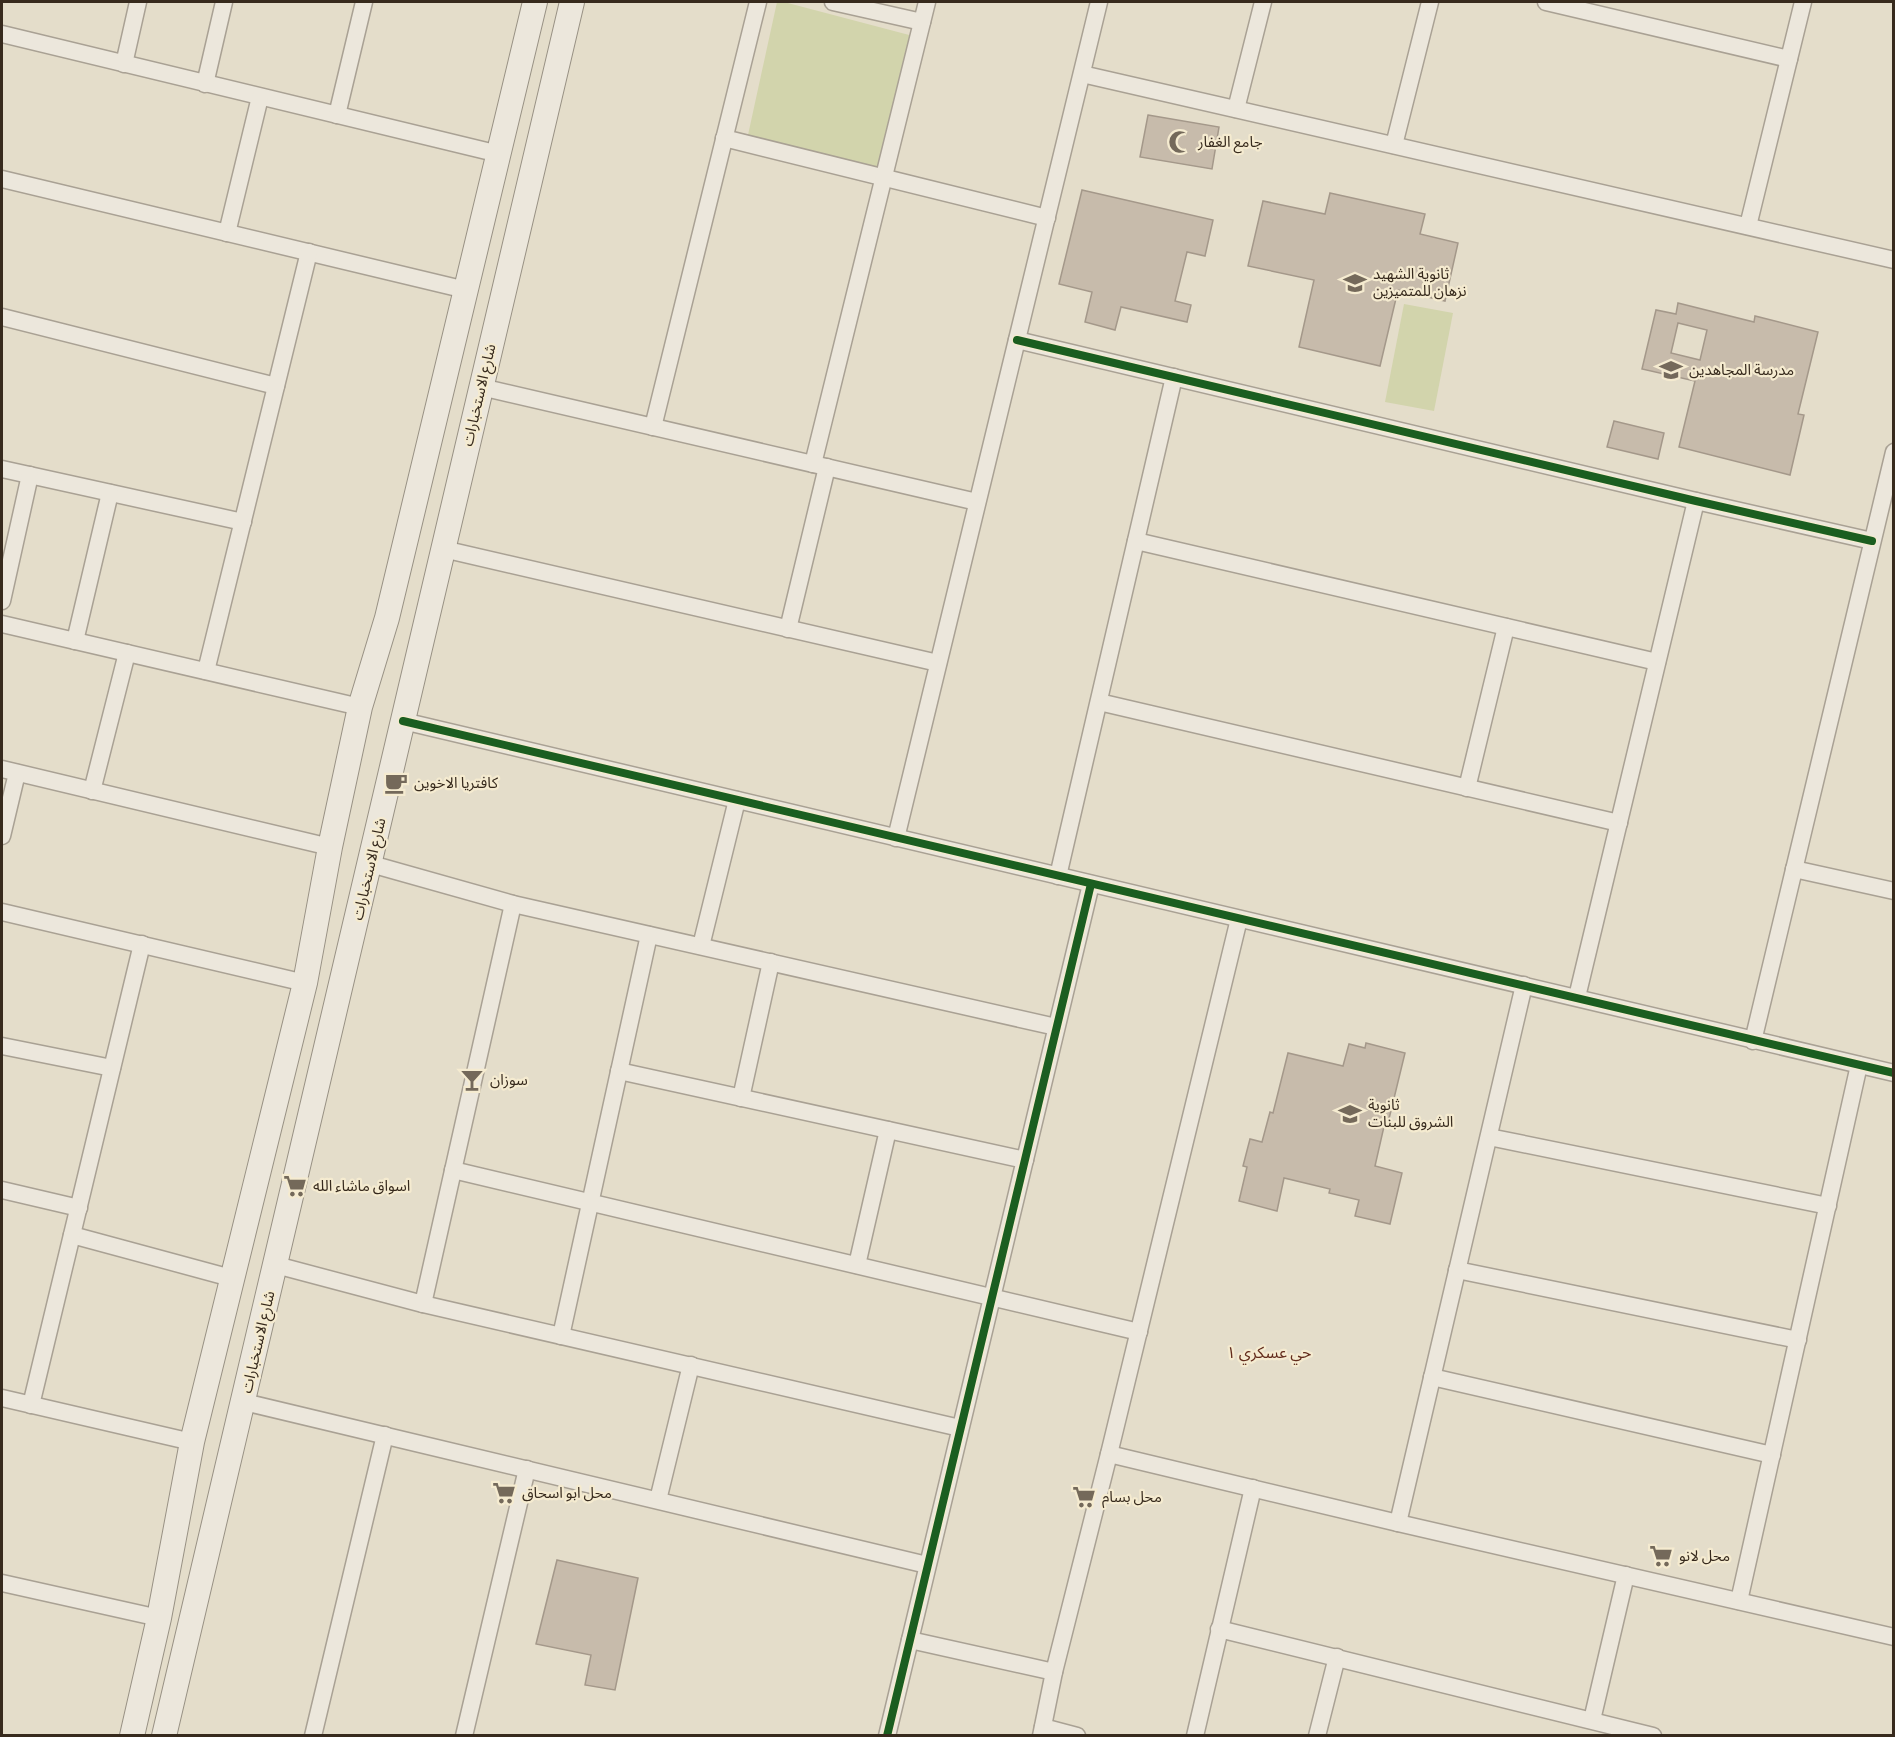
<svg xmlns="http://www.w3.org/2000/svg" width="1895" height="1737" viewBox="0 0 1895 1737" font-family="Literata,'Noto Sans Arabic',serif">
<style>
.green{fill:#d2d4ac}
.building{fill:#c7bbab;stroke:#a4988a;stroke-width:1.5;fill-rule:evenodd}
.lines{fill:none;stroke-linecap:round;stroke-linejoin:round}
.minor-casing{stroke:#a9a194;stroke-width:19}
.secondary-casing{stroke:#989184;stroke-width:26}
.minor{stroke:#ece7dc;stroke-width:16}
.secondary{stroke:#ece7dc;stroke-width:24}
.cycleway-casing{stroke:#f5ebd0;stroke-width:11}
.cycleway{stroke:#1b5e20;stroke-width:8}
.labels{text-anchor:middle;stroke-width:4.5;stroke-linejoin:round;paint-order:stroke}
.poi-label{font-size:15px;fill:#372a1d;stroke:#f5ebd0;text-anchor:start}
.street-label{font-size:15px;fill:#372a1d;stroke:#f5ebd0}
.neighbourhood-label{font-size:16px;fill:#632c1c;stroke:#f5ebd0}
</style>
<rect width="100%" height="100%" fill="#e4ddca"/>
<g class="green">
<polygon points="777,2 784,2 913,36 884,169 748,135"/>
<polygon points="1404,304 1453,313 1434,411 1385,402"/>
</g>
<g class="building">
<polygon points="1148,115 1219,127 1212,169 1140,157"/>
<polygon points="1082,190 1213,220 1205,256 1187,252 1175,301 1191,305 1187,322 1121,307 1115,330 1085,322 1092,292 1059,284"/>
<polygon points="1330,193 1425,214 1420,234 1458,243 1445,301 1398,290 1380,366 1299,347 1314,280 1248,266 1263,201 1325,214"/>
<path d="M 1678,303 L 1754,322 L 1755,316 L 1818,332 L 1798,414 L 1804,415 L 1790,475 L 1679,447 L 1695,381 L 1642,369 L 1656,310 L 1676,314 ZM 1678,323 L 1707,330 L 1700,360 L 1671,353 Z"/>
<polygon points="1614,421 1664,433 1658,459 1607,447"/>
<polygon points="1366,1043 1405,1053 1388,1123 1385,1122 1375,1166 1402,1173 1390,1224 1355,1216 1359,1200 1329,1193 1330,1189 1284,1178 1277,1211 1239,1201 1247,1167 1243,1166 1250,1139 1262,1142 1270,1112 1273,1113 1288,1053 1343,1066 1349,1044 1365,1048"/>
<polygon points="557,1560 638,1578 615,1690 585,1685 591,1655 536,1644"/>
</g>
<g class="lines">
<g class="minor-casing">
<g id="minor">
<polyline points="833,2 922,22"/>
<polyline points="1546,2 1789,59"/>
<polyline points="2,34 499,154"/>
<polyline points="124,64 138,2"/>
<polyline points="1082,74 1894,260"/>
<polyline points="205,84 224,2"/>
<polyline points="1236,109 1263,2"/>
<polyline points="337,115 364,2"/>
<polyline points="724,138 1047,218"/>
<polyline points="1394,145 1430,2"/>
<polyline points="2,179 466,290"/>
<polyline points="1748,226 1803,2"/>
<polyline points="227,233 260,97"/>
<polyline points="2,317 276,386"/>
<polyline points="1017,340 1696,501 1872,541"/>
<polyline points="481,387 977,502"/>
<polyline points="653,427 758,2"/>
<polyline points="813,464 927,2"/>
<polyline points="2,469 243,522"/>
<polyline points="1136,541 1657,662"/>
<polyline points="443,549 938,663"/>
<polyline points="2,601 30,475"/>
<polyline points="2,624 360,707"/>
<polyline points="788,629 827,467"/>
<polyline points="75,641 110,493"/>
<polyline points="206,671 309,252"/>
<polyline points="1099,702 1619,823"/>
<polyline points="403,721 1894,1073"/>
<polyline points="2,769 330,847"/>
<polyline points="1467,788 1506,627"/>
<polyline points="92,791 127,653"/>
<polyline points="2,836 17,773"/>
<polyline points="896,838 1099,2"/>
<polyline points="371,864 513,904 1056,1027"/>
<polyline points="1794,869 1894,891"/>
<polyline points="1058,876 1174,377"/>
<polyline points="2,912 305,983"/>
<polyline points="701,946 737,800"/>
<polyline points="1577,997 1696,501"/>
<polyline points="1753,1041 1894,452"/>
<polyline points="2,1046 112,1068"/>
<polyline points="619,1071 1025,1160"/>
<polyline points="741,1098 771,962"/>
<polyline points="1489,1137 1828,1206"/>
<polyline points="453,1170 1139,1332"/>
<polyline points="2,1190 79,1208"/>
<polyline points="72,1235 231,1278"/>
<polyline points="276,1265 423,1304 960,1428"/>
<polyline points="857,1265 888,1130"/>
<polyline points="1457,1270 1798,1340"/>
<polyline points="423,1304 513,904"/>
<polyline points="561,1336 649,935"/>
<polyline points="1432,1377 1772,1455"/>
<polyline points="2,1398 192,1442"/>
<polyline points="244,1402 927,1565"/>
<polyline points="31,1405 142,944"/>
<polyline points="1109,1454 1398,1523 1894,1637"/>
<polyline points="658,1500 691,1365"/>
<polyline points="1398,1523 1524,985"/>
<polyline points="2,1583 159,1618"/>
<polyline points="1739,1601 1859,1065"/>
<polyline points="1219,1629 1653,1736"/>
<polyline points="910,1640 1054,1672"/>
<polyline points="1592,1720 1626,1575"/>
<polyline points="1043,1727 1077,1736"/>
<polyline points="313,1736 385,1435"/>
<polyline points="464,1736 527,1469"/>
<polyline points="887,1736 1091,884"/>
<polyline points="1041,1736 1054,1672 1109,1454 1239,919"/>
<polyline points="1195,1736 1253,1488"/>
<polyline points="1317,1736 1337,1657"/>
</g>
</g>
<g class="secondary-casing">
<g id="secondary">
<polyline points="132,1736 159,1618 192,1442 305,983 330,847 360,707 387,618 535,2"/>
<path d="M 164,1736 C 302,1158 435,579 572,2"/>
</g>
</g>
<use href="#minor" class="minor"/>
<use href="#secondary" class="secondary"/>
<g class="cycleway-casing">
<g id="cycleway">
<polyline points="1017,340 1696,501 1872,541"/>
<polyline points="403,721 1894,1073"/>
<polyline points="887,1736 1091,884"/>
</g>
</g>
<use href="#cycleway" class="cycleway"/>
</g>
<defs>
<g id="mosque-bare" transform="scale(1.8)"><path d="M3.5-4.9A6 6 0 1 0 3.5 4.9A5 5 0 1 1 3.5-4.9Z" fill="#74695a" stroke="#f5ebd0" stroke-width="2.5" paint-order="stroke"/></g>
<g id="school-bare" transform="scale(1.8)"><path d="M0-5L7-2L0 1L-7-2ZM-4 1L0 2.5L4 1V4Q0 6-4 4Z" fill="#74695a" stroke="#f5ebd0" stroke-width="2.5" paint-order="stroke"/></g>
<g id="cafe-bare" transform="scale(1.8)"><path d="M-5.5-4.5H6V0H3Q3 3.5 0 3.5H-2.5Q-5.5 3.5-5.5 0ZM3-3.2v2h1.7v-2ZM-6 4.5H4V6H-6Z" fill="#74695a" stroke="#f5ebd0" stroke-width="2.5" paint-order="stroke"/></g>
<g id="bar-bare" transform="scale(1.8)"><path d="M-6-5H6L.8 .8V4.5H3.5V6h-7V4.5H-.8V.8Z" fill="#74695a" stroke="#f5ebd0" stroke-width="2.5" paint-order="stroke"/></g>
<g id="supermarket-bare" transform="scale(1.8)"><path d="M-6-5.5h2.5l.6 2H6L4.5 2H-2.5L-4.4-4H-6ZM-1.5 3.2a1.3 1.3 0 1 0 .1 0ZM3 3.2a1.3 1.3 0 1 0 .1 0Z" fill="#74695a" stroke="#f5ebd0" stroke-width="2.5" paint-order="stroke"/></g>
</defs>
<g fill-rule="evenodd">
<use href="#mosque-bare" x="1180" y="142"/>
<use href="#school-bare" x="1355" y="283"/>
<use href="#school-bare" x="1671" y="370"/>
<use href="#cafe-bare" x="396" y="783"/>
<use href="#bar-bare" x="472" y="1080"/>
<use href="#school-bare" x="1350" y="1114"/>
<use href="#supermarket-bare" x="295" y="1186"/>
<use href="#supermarket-bare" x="504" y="1493"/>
<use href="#supermarket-bare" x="1084" y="1497"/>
<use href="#supermarket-bare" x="1661" y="1556"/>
</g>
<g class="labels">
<g class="poi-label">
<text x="1198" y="147">جامع الغفار</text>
<text x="1373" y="279">ثانوية الشهيد<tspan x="1373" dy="17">نزهان للمتميزين</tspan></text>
<text x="1689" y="375">مدرسة المجاهدين</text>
<text x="414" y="788">كافتريا الاخوين</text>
<text x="490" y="1085">سوزان</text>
<text x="1368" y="1110">ثانوية<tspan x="1368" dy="17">الشروق للبنات</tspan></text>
<text x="313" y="1191">اسواق ماشاء الله</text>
<text x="522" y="1498">محل ابو اسحاق</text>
<text x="1102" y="1502">محل بسام</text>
<text x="1679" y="1561">محل لانو</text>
</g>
<g class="street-label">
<text transform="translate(479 395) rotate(-77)" y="5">شارع الاستخبارات</text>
<text transform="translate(369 869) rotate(-77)" y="5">شارع الاستخبارات</text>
<text transform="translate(258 1342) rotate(-77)" y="5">شارع الاستخبارات</text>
</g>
<g class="neighbourhood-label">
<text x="1269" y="1358">حي عسكري ١</text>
</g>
</g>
<rect width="1895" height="1737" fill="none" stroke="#372a1d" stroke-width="6"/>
</svg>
